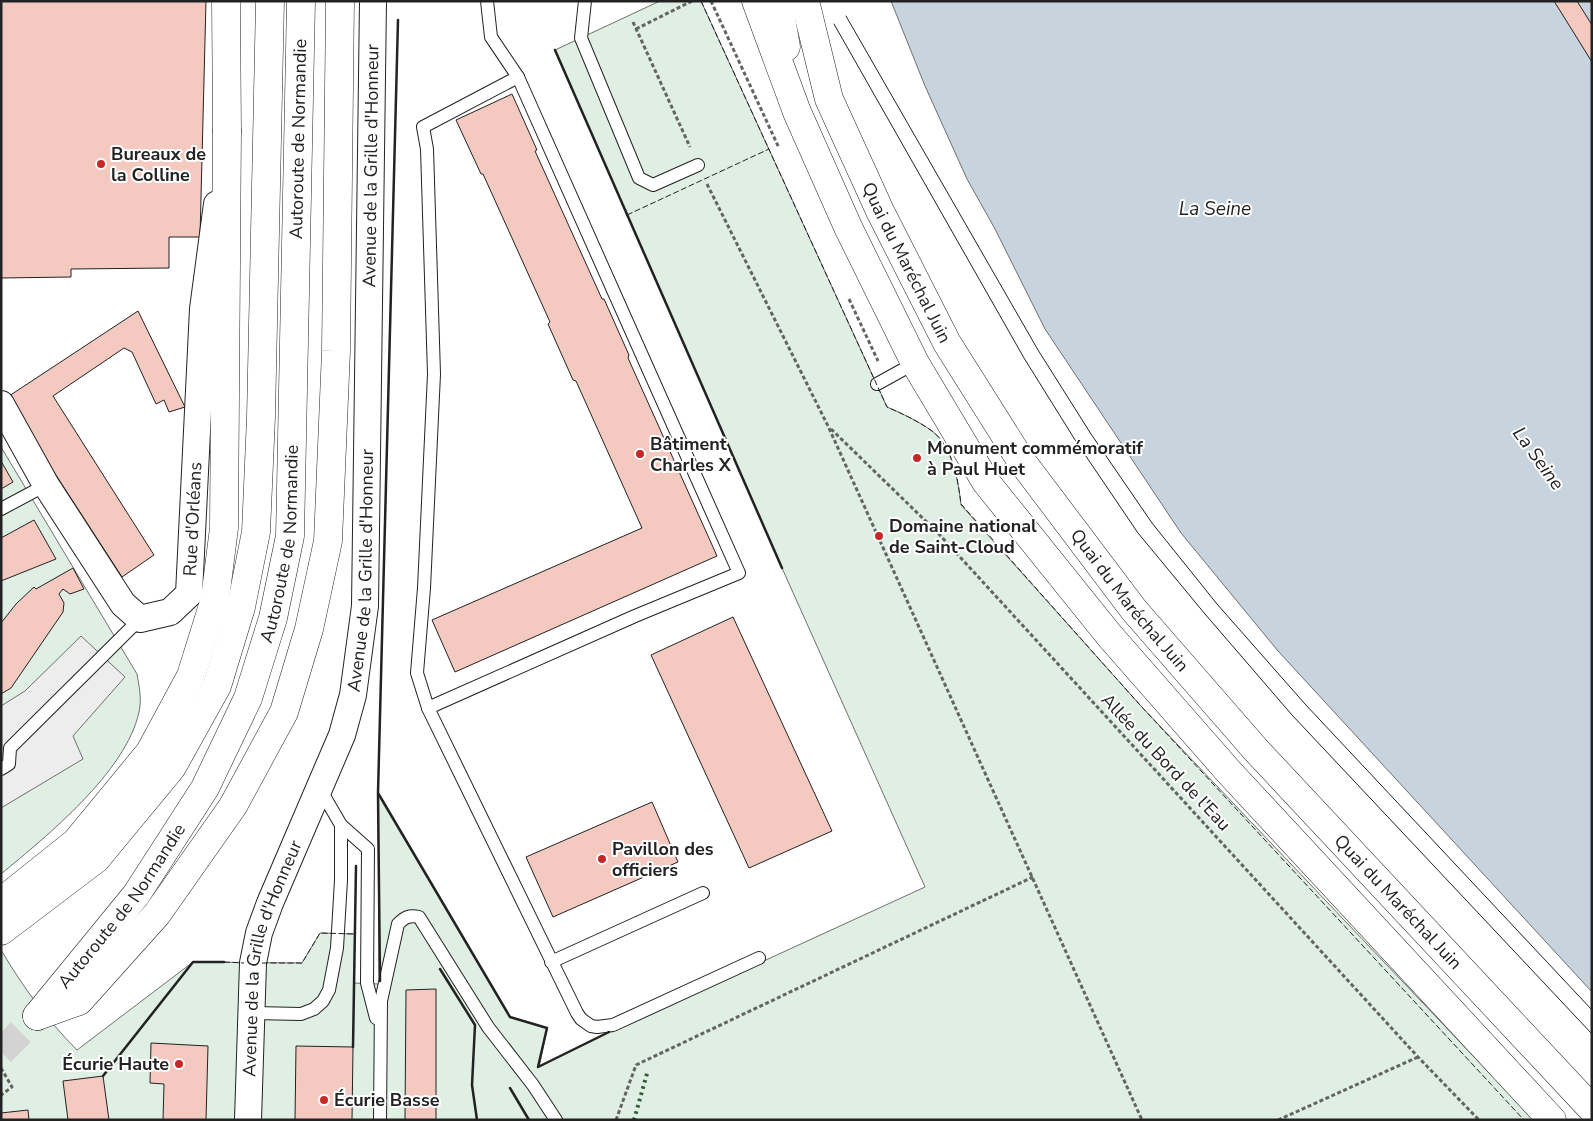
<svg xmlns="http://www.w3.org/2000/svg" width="1593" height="1121" viewBox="0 0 1593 1121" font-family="'Nunito Sans',sans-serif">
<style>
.green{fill:#e0efe3;stroke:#6f6f6f}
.parking{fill:#ededed;stroke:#6f6f6f}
.water{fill:#c7d3dd;stroke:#6f6f6f}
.building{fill:#f3c9c0;stroke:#222}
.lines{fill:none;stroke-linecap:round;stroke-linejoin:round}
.motorway-tunnel{stroke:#d3d3d3;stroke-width:28;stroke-dasharray:28 14;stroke-linecap:butt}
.service-casing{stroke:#222;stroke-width:14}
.minor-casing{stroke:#222;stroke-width:28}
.primary-casing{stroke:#222;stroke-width:29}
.motorway-casing{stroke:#222;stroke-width:29}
.path{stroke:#646464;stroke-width:3;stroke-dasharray:4 2.5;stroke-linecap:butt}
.service{stroke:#fff;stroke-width:12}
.minor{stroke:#fff;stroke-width:26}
.primary{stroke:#fff;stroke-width:28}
.motorway{stroke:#fff;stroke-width:28}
.tram{stroke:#222;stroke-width:1}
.hedge{stroke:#2f5e38;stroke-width:4;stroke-dasharray:2.5 4;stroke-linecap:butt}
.fence{stroke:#222;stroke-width:1;stroke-dasharray:6 2.5;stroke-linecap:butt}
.wall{stroke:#222;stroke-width:2.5}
.poi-dot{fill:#c62828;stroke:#fff;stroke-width:2}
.labels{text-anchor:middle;stroke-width:4;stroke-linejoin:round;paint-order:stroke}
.street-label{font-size:18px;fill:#222;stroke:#fff}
.poi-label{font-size:18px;font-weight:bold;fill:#222;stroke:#fff;text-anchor:start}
.water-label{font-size:19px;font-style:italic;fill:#222;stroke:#fff}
</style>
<rect width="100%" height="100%" fill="#fff"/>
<g class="green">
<path d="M 660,1 L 701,1 L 887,407 C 903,414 918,421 932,431 C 953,447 958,480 961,505 L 1140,705 L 1534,1120 L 1,1120 L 1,950 C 23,987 47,1020 77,1050 L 193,962 L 302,963 L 320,933 L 355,934 L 354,983 L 379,984 L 378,793 L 510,1017 L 547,1028 L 539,1067 L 609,1032 L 925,887 L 782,568 L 555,50 Z"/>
<path d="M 1,447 L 137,674 C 139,686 142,699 139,712 C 126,772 47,836 1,874 Z"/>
</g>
<polygon class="parking" points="81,636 125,677 73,736 83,759 1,808 1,706 25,691"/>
<polygon class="water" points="891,1 1592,1 1592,992 1278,651 1181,533 1045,329 995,229 967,179 925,86"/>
<g class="building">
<polygon points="1,1 206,1 200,237 169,237 169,268 71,269 71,277 1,278"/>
<polygon points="1554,1 1577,1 1592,25 1592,62"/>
<polygon points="512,94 537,150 535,151 602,299 604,299 629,355 628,358 717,556 455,672 432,620 642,528 576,381 573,380 548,324 550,322 483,174 481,174 456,120"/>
<polygon points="138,311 185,407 169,412 164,400 156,404 132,352 124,348 53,396 154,555 122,577 6,398"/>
<polygon points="1,461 13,482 1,489"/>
<polygon points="34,520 56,559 1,581 1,538"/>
<polygon points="73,568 84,589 70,594 63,589 59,594 64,603 63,612 11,688 1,694 1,623 16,604 34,587 36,589"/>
<polygon points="733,617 832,831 749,868 651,655"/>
<polygon points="652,802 678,862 553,917 526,857"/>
<polygon points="436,989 436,1120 405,1120 406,990"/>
<polygon points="151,1043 208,1046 206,1120 163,1120 164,1084 150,1083"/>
<polygon points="296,1046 353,1047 352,1120 295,1120"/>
<polygon points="103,1076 109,1120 68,1120 63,1081"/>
<polygon points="28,1110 29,1120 1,1120 1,1113"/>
</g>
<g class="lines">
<polyline class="motorway-tunnel" points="1,1052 37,1016"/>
<g class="service-casing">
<g id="service">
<polyline points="585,1 581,38 639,178 653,185 698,165"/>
<polyline points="518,77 423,127 427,149 434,374 424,588 417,673 428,708 577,1013 581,1019 591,1026 597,1027 613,1025 759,958"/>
<polyline points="877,384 915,363"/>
<polyline points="1,509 46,485"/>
<polyline points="428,708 635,616 739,573 518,77 491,37 487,1"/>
<polyline points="1,769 9,764 10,748 140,619"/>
<polyline points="320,789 341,825 368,849 367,983 376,1018"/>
<polyline points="551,962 703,893"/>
<polyline points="251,1013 301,1014 314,1009 323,1001 329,990 337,948 341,880 341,825"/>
<path d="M 380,1120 L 381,1001 L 398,924 C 405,917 409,915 419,917 L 488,1027 L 533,1085 L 556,1120"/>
</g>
</g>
<g class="minor-casing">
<g id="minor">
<path id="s1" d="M 1,404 L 46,485 L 123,604 L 140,619 L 170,612 L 189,594 L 203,309 L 217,204"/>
<path id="s2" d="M 248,1120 L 253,963 L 259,933 L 270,903 L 342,735 L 353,695 L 365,606 L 373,1"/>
</g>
</g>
<g class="primary-casing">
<g id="primary">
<polyline points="226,1 227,131"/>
<polyline points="756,1 797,112 848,227 915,363 986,482 1109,635 1229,772 1552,1120"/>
<polyline points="778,1 786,47"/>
<path id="s3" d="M 805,1 L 829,99 L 880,211 L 947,343 L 1020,459 L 1134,610 L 1256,750 L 1592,1109"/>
</g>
</g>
<g class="motorway-casing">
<g id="motorway">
<polyline points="1,902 76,842 150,752 191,676 215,599 224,528 227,131"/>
<polyline points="1,931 96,859 172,767 217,686 241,607 256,532 261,417 270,1"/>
<polyline points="37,1016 79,1001 157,914 233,806 284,712 309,629 328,541 336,351 340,1"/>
<path id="s4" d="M 37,1016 L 136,895 L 205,788 L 248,698 L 273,618 L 290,536 L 301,1"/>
</g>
</g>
<g class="path">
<polyline points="711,1 779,148"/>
<polyline points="633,22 690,147"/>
<polyline points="636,29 692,1"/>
<polyline points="707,184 828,426 1142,1120"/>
<polyline points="849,299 878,361"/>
<polyline points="831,429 938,533 1418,1057 1479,1120"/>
<polyline points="1,1068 12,1087 1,1095"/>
<polyline points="616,1120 636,1065 1033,877"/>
<polyline points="1278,1120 1418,1057"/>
</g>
<use href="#service" class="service"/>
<use href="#minor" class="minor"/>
<use href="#primary" class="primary"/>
<use href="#motorway" class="motorway"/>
<g class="tram">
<polyline points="846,16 1038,350 1091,434 1152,523 1217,604 1305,704 1592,1010"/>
<polyline points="834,24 1024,358 1077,443 1138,533 1205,614 1292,715 1592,1034"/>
</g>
<polyline class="hedge" points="634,1120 648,1070"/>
<g class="fence">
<path d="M 701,1 L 887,407 C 903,414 918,421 932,431 C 953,447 958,480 961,504 L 1140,705 L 1524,1120"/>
<polyline points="627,215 769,149"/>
<polyline points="224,962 244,963"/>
<polyline points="262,963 302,963 320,933 355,934"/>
</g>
<g class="wall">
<polyline points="398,20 378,793 510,1017 547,1028 538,1067 609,1032"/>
<polyline points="555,50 782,568"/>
<polyline points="378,794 380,981"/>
<polyline points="440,969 475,1025 472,1085 477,1120"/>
<polyline points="353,1047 356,866"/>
<polyline points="103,1076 193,962 224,962"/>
<polyline points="510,1088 529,1120"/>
</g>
</g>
<g class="poi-dot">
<circle cx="101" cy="164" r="5"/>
<circle cx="640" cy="454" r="5"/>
<circle cx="917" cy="458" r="5"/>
<circle cx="879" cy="536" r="5"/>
<circle cx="602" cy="859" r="5"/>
<circle cx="179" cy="1064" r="5"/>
<circle cx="324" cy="1100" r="5"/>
</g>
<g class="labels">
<g class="street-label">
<text dy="6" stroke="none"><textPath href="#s4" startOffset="948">Autoroute de Normandie</textPath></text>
<text dy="6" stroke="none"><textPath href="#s2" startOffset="974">Avenue de la Grille d'Honneur</textPath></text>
<text dy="6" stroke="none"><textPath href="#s3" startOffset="282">Quai du Maréchal Juin</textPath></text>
<text dy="6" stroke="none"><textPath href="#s1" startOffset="389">Rue d'Orléans</textPath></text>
<text dy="6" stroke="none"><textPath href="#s4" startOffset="542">Autoroute de Normandie</textPath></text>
<text dy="6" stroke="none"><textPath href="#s2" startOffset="569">Avenue de la Grille d'Honneur</textPath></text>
<text dy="6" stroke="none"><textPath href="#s3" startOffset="688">Quai du Maréchal Juin</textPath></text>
<text transform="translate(1166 762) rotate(47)" y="6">Allée du Bord de l'Eau</text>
<text dy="6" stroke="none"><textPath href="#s3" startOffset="1092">Quai du Maréchal Juin</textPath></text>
<text dy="6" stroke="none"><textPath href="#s4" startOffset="139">Autoroute de Normandie</textPath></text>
<text dy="6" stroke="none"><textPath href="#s2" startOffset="165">Avenue de la Grille d'Honneur</textPath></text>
</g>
<g class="poi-label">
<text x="111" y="160">Bureaux de<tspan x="111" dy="21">la Colline</tspan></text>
<text x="650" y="450">Bâtiment<tspan x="650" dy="21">Charles X</tspan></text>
<text x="927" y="454">Monument commémoratif<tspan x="927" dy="21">à Paul Huet</tspan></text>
<text x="889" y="532">Domaine national<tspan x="889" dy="21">de Saint-Cloud</tspan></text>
<text x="612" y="855">Pavillon des<tspan x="612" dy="21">officiers</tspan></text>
<text x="169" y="1070" text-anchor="end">Écurie Haute</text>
<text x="334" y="1106">Écurie Basse</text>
</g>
<g class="water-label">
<text x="1215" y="215">La Seine</text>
<text transform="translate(1539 458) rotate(54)" y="7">La Seine</text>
</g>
</g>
<rect width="1593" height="1121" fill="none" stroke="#222222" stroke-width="5"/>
</svg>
